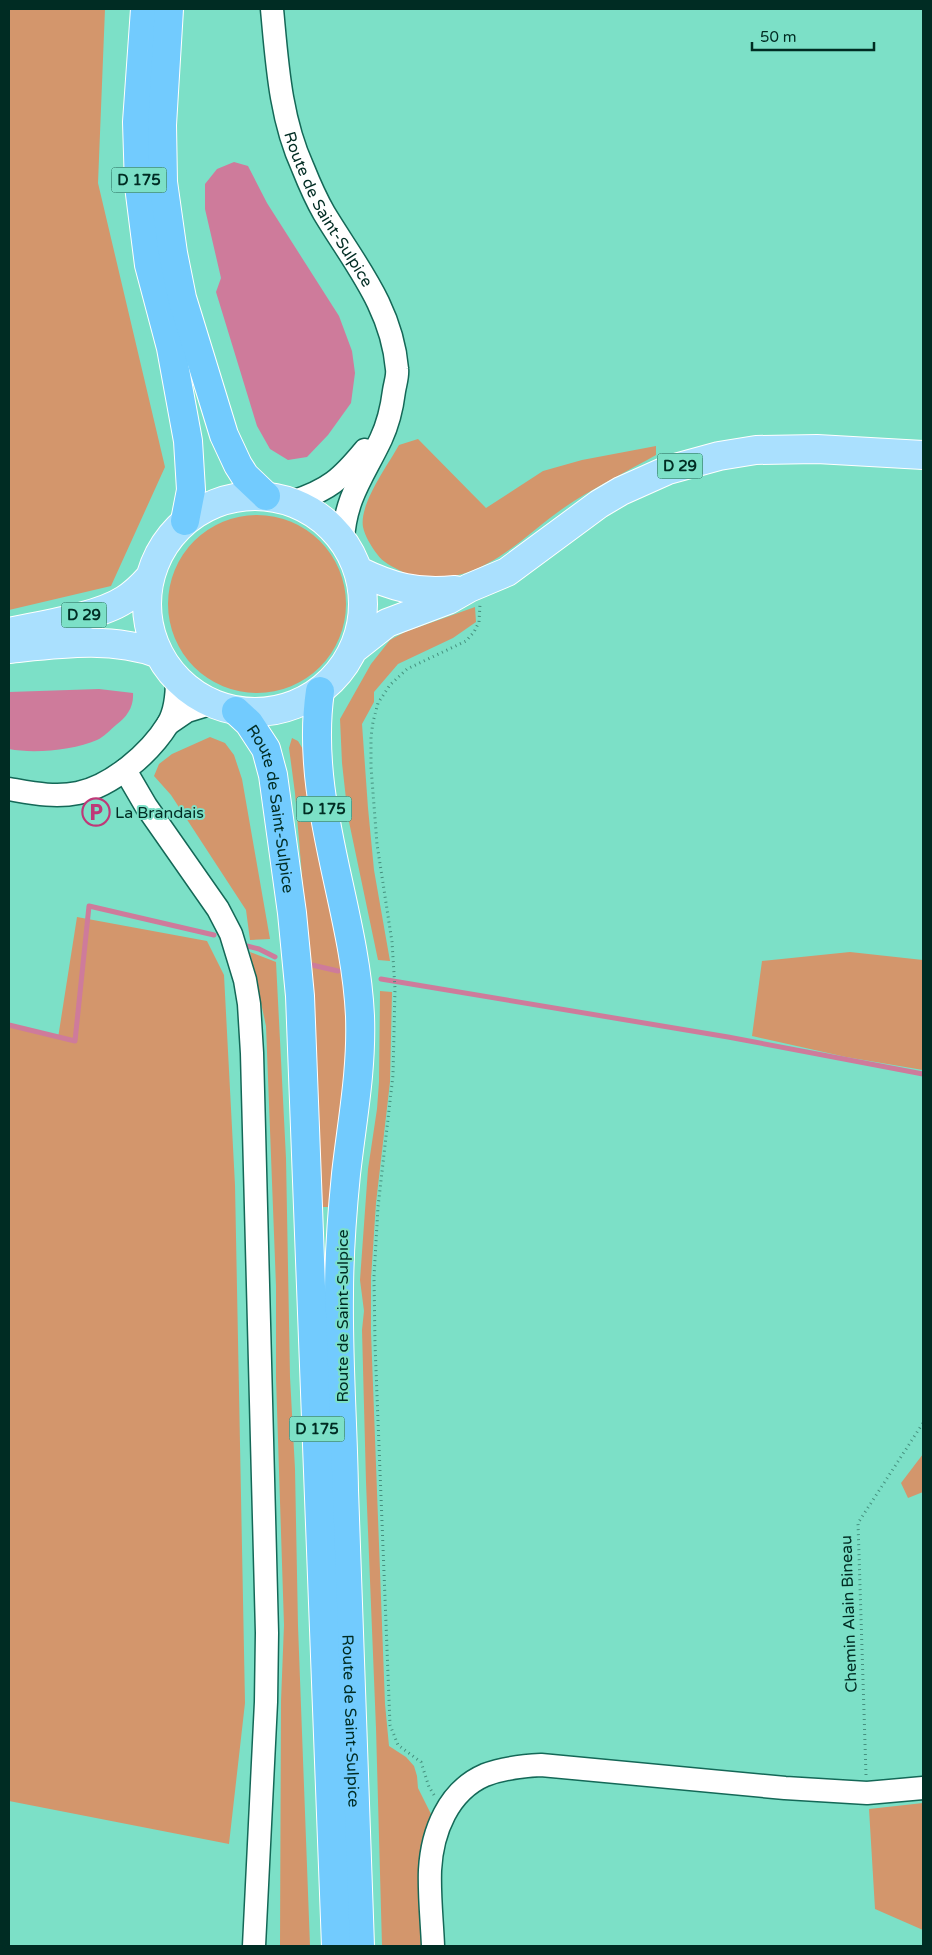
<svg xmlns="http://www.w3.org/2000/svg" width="932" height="1955" viewBox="0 0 932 1955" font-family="'Varela Round',sans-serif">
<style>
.green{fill:#d3966c}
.water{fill:#ce7b9b}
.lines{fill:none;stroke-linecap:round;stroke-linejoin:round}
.stream{stroke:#ce7b9b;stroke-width:5}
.minor-casing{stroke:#146857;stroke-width:25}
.major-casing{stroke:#fff;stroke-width:30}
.highway-casing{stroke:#fff;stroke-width:30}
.path{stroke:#45907e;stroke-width:3;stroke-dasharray:1 4;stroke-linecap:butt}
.minor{stroke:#fff;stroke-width:22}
.major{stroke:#aae0fe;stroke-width:28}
.highway{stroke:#72cbfe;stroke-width:28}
.labels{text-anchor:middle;stroke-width:4;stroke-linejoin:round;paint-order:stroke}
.shield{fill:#7ce0c7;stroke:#256254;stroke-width:1}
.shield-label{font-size:15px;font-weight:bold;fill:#002c23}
.street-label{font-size:16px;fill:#002c23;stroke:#7ce0c7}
.poi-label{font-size:16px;fill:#002c23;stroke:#7ce0c7;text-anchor:start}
</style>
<rect width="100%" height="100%" fill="#7ce0c7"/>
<!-- green -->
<path class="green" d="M 9,9 L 105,9 L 98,183 L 165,467 L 111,586 L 9,610 Z
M 418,439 L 486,508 L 543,471 L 582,460 L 656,446 L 656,455 C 629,470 600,485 574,501 C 528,530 495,575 438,578 C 425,579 412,578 401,571 C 393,567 382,562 377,554 C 371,546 365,536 363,527 C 359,504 388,465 399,445 Z
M168 604a89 89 0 1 1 178 0a89 89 0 1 1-178 0Z
M 475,607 L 476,622 L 453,638 L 398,664 L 374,692 L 374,702 L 362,724 L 368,808 L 374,870 L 390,961 L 378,960 L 348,817 L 342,763 L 340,719 L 371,664 L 390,640 L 405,632 Z
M 210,737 L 225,743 L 234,755 L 242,779 L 270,939 L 250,940 L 246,910 L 171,795 L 154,776 L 159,764 L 172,754 Z
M 292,738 L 298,741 L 304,751 L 340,949 L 345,1006 L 346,1069 L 331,1207 L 320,1207 L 307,935 L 295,793 L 289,748 Z
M 77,917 L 207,941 L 224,975 L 235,1185 L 245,1703 L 229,1844 L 9,1801 L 9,1026 L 58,1038 Z
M 250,952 L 276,962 L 286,1158 L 290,1377 L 295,1469 L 298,1626 L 310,1946 L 280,1946 L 281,1701 L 284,1625 L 276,1378 L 276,1286 L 266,1026 Z
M 850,952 L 923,960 L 923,1070 L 846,1057 L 752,1036 L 762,961 Z
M 380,991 L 392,992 L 390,1082 L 376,1203 L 371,1278 L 371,1332 L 385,1704 L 389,1746 L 406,1757 L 414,1766 L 417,1776 L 418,1788 L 431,1814 L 429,1946 L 382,1946 L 376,1728 L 366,1482 L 362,1330 L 364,1311 L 360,1280 L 368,1169 L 377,1109 L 379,1082 Z
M 923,1454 L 923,1492 L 908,1498 L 901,1483 Z
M 923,1803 L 923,1930 L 875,1909 L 869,1809 Z"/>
<!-- water -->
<path class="water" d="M 234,162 L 248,166 L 267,203 L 339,316 L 352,351 L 355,373 L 351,403 L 328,435 L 307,457 L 288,460 L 270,449 L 257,426 L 216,292 L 221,278 L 205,209 L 205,184 L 217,169 Z
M 99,689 L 133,693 C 134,707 127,717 116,725 C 110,730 104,737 97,740 C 74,750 34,754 9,749 L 9,692 Z"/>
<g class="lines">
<!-- stream -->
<path class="stream" d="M 247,946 L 259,949 L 275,957
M 312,965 L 338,971
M 381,979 L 728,1037 L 923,1074
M 9,1025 L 75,1041 L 89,906 L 214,935"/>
<!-- minor casing -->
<g class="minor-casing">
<g id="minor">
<path id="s1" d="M 272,9 C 277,62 280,118 303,168 C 309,183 316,199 324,213 C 354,263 392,307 397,369 C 398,376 395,384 394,391 C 392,407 388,424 381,439 C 364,475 345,498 343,540"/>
<path d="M 292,502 C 329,490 341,479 365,450"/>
<path d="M 168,724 L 187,711 L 213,703"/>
<path d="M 125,770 L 146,806 L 218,909 L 231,934 L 245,980 L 249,1004 L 252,1053 L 267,1633 L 266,1702 L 254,1946"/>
<path d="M 9,789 C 32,793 55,798 78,793 C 112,786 150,753 168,724 C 176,711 177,693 177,679"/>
<path d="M 433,1946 C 432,1921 429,1895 430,1870 C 432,1832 448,1791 485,1775 C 503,1768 522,1766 541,1765 L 785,1788 L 867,1793 L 923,1788"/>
</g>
</g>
<!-- major casing -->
<g class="major-casing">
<path id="major" d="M147 604a108 108 0 1 1 216 0a108 108 0 1 1-216 0Z
M 359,571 C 392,587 417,594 455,590
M 9,632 C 41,625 98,617 124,600 C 134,594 142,586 150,577
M 9,649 C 58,644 112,636 159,654
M 354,649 L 387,623 L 448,600 L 469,588 L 507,572 L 599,504 L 621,491 L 668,470 L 719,456 L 756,450 L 817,449 L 923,455"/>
</g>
<!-- highway casing -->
<g class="highway-casing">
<g id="highway">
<path d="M 145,9 L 137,122 L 139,186 L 149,265 L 171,348 L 188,441 L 191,490 L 185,521"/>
<path d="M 169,9 L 162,125 L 163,182 L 173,253 L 182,298 L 224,435 L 238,465 L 245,476 L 266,496"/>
<path id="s2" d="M 320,691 C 304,801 355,907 360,1016 C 362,1070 352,1121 346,1174 C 342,1214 339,1254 339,1294 C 338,1359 343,1425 344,1490 C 348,1642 354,1794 360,1946"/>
<path id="s3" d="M 236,711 L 249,723 L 266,749 L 273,775 L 292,913 L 300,996 L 336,1946"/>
</g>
</g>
<!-- path -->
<path class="path" d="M 866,1775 L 858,1523 L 923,1423
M 434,1795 L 429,1787 L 421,1762 L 398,1745 L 390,1725 L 375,1344 L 374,1277 L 378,1207 L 393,1075 L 395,989 L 392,942 L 377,844 L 371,767 L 371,737 L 373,722 L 378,703 L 390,685 L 407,669 L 466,641 L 474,632 L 479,622 L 480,604"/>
<!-- minor -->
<use href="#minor" class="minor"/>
<!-- major -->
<use href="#major" class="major"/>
<!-- highway -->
<use href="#highway" class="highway"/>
</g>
<!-- icons -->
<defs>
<g id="parking-ring" transform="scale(1.4375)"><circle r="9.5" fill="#7ce0c7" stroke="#bf3878" stroke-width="1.5"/><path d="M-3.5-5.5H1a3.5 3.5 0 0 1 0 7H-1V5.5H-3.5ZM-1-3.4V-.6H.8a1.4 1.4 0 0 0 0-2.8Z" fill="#bf3878"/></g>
</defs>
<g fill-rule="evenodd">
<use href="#parking-ring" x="96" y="812"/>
</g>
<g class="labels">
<!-- shield labels -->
<g class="shield">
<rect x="111.5" y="167.5" width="55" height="25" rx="4"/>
<rect x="657.5" y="453.5" width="45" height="25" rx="4"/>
<rect x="61.5" y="602.5" width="45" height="25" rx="4"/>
<rect x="296.5" y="796.5" width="55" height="25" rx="4"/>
<rect x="289.5" y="1416.5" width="55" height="25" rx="4"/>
</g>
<g class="shield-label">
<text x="139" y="185">D 175</text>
<text x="680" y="471">D 29</text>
<text x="84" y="620">D 29</text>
<text x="324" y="814">D 175</text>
<text x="317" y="1434">D 175</text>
</g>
<!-- street labels -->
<g class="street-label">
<text dy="6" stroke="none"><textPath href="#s1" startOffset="211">Route de Saint-Sulpice</textPath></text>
<text dy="6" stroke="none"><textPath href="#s3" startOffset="108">Route de Saint-Sulpice</textPath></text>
<text transform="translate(342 1316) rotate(-90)" y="6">Route de Saint-Sulpice</text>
<text transform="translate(848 1614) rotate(-92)" y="6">Chemin Alain Bineau</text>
<text dy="6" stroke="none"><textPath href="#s2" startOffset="1035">Route de Saint-Sulpice</textPath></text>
</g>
<!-- poi labels -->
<g class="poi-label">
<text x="115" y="818">La Brandais</text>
</g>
</g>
<!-- border -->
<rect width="932" height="1955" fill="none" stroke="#002c23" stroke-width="20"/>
<!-- scale -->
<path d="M752 42v8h122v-8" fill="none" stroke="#002c23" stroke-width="2.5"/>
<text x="760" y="42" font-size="15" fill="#002c23" stroke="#7ce0c7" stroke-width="4" paint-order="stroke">50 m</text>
</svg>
